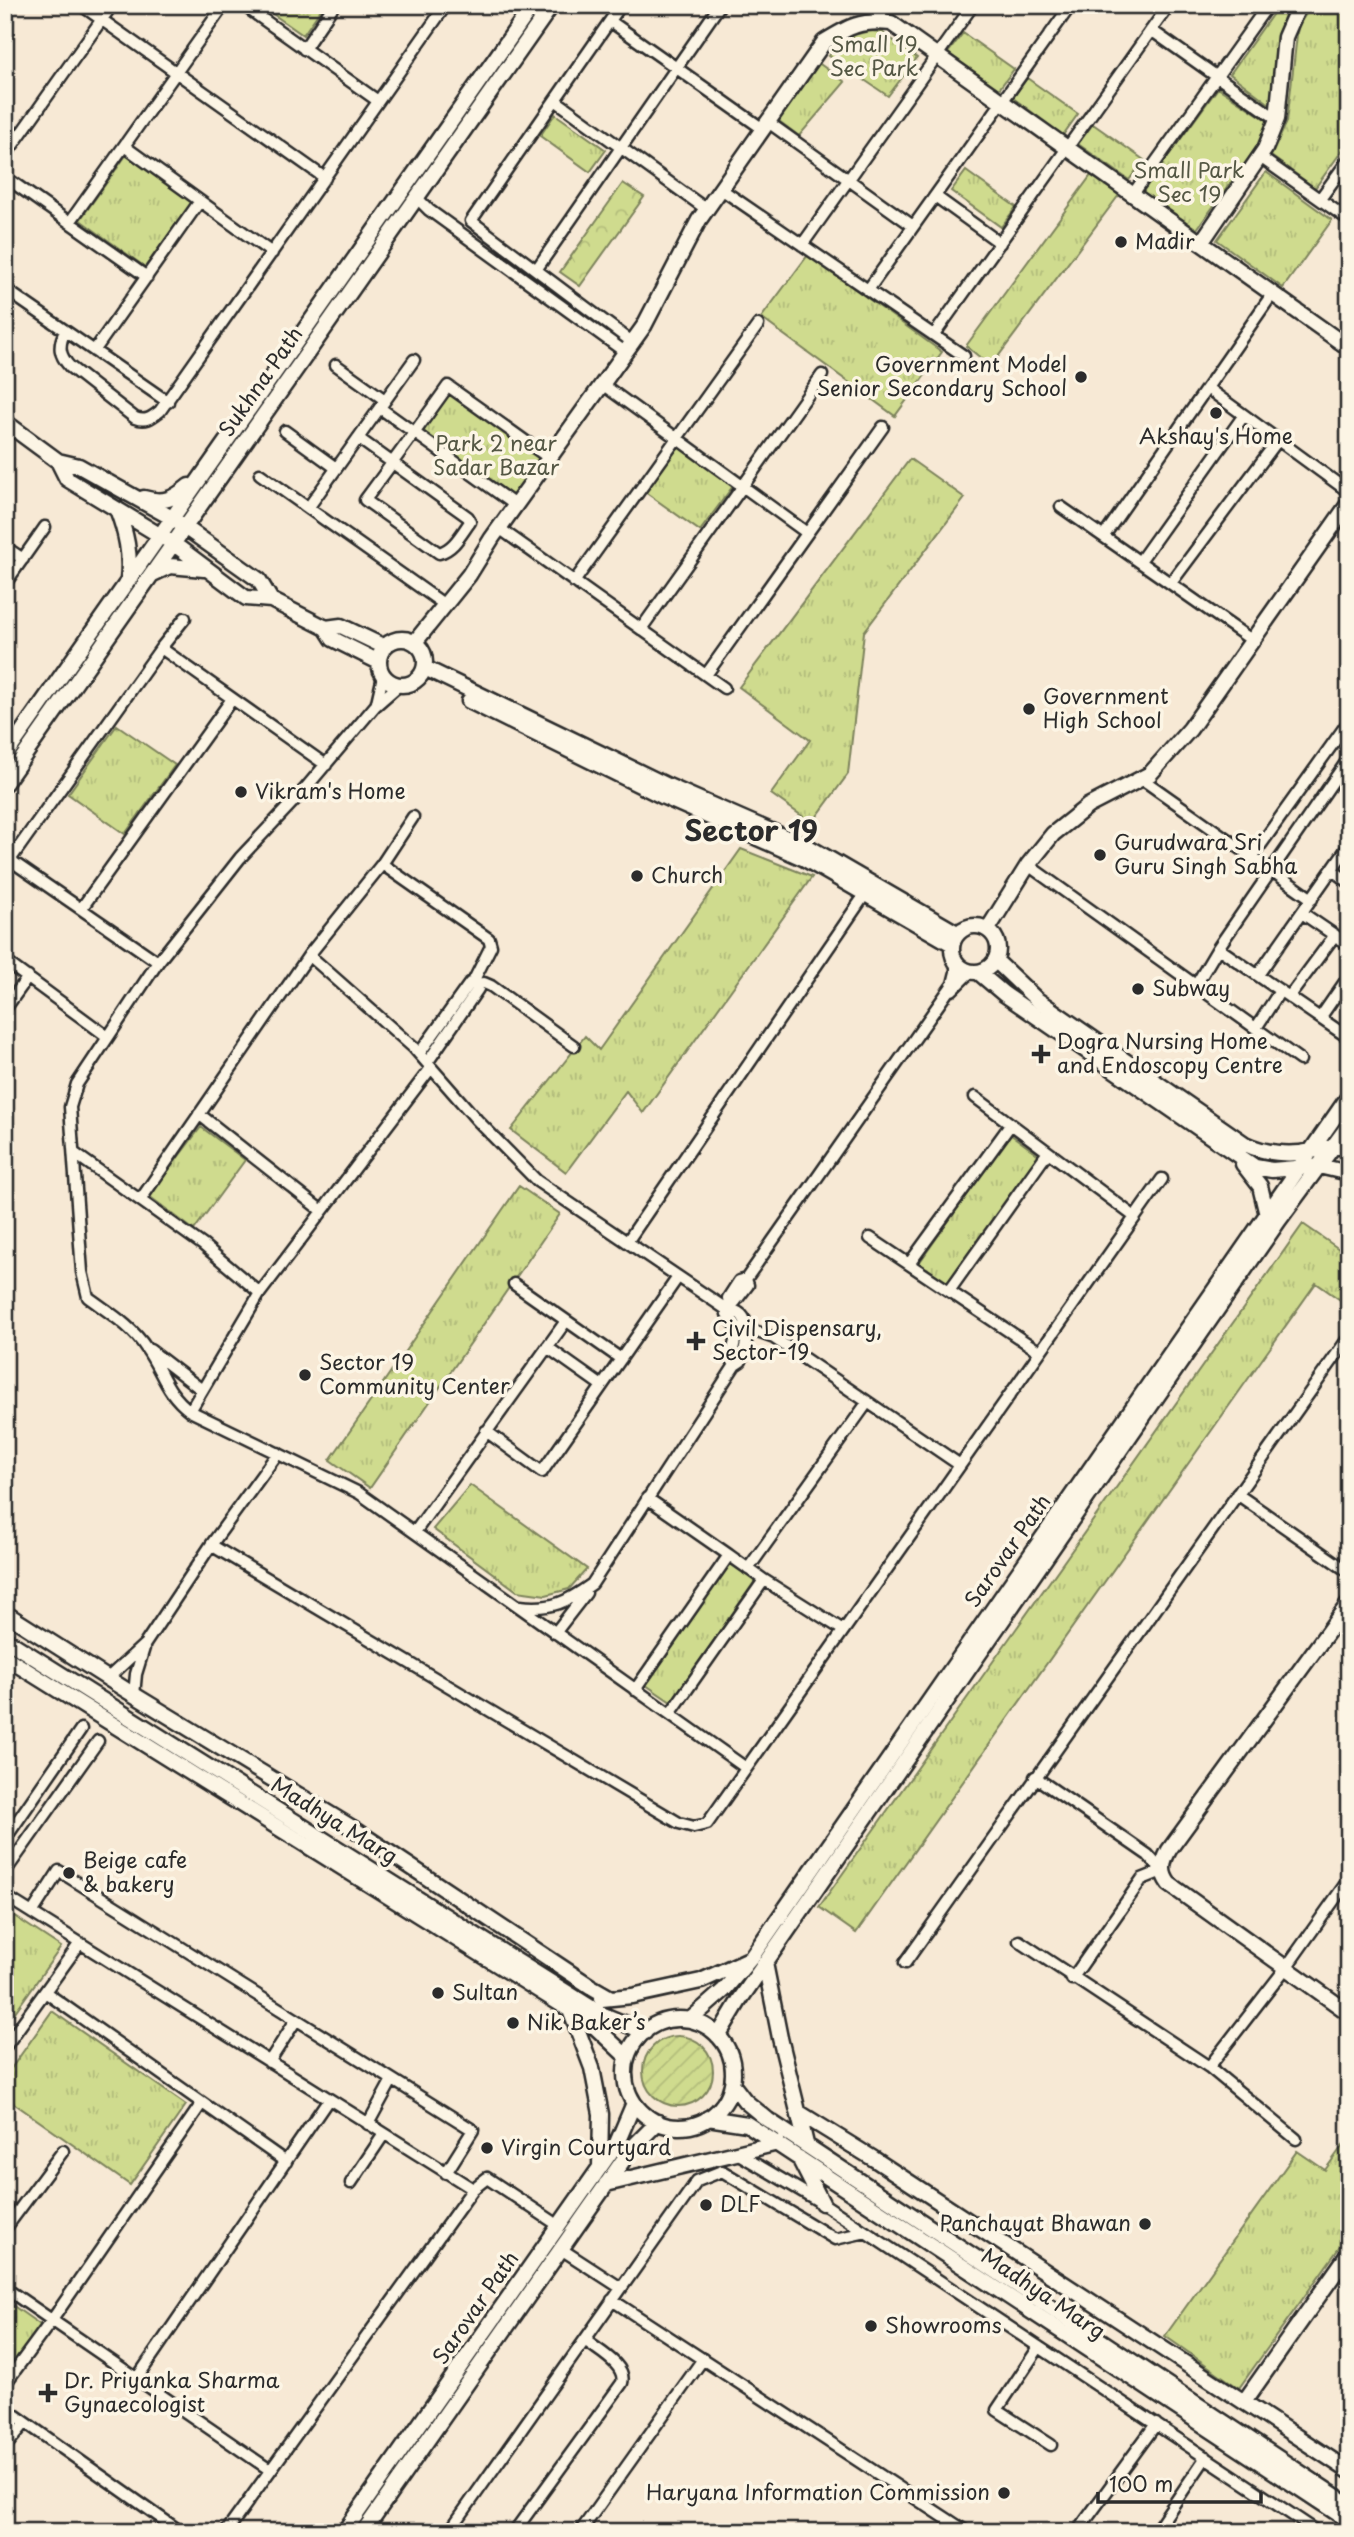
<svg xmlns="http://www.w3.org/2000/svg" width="1354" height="2537" viewBox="0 0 1354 2537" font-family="'Playpen Sans',sans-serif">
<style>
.forest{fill:url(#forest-crowns);stroke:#7d835c;stroke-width:2}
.park{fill:url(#park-tufts);stroke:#7d835c;stroke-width:2}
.garden{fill:url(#garden-furrows);stroke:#7d835c;stroke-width:2}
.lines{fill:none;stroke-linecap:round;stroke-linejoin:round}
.street-casing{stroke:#2b2b2b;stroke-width:15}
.secondary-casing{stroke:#2b2b2b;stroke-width:19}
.street{stroke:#fcf5e5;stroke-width:10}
.secondary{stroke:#fcf5e5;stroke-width:14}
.poi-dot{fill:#2b2b2b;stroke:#fcf5e5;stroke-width:2.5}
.labels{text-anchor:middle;stroke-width:7;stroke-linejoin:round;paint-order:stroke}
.park-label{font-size:21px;fill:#545744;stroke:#fcf5e5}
.poi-label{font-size:21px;fill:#2b2b2b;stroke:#fcf5e5;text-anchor:start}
.street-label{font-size:21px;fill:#2b2b2b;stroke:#fcf5e5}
.district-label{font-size:28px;font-weight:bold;fill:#2b2b2b;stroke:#fcf5e5}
</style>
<defs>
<pattern id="forest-crowns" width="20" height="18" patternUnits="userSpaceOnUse" patternTransform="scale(1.75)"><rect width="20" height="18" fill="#cfdb8e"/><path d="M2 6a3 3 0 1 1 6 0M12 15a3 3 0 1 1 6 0" fill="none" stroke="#b2bc7b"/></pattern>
<pattern id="park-tufts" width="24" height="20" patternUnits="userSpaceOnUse" patternTransform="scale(1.75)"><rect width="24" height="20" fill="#cfdb8e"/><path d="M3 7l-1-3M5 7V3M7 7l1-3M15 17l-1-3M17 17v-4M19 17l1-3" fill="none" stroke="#b2bc7b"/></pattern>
<pattern id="garden-furrows" width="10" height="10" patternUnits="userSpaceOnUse" patternTransform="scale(1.75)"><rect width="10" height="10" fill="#cfdb8e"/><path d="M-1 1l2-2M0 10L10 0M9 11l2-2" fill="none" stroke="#b2bc7b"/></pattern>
</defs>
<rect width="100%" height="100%" fill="#f7e9d5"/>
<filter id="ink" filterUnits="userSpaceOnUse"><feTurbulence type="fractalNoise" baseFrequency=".0143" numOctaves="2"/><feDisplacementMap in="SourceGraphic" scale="14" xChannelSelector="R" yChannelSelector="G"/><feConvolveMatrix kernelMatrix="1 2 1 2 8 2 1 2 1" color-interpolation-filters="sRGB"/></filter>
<g filter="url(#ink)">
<!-- forest -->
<path class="forest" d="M 623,183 L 644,197 L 580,286 L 560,272 Z"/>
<!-- park -->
<path class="park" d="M 260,5 L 324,5 L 303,35 Z
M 1279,5 L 1289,5 L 1277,35 L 1271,105 L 1230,74 Z
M 1312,5 L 1349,5 L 1349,141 L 1315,188 L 1271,156 L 1287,122 L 1298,26 Z
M 870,31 L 882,32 L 917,58 L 888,96 L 829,56 C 839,39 851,35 870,31 Z
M 963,33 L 1014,69 L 999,89 L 948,53 Z
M 817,62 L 845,82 L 799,136 L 775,118 Z
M 1027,78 L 1078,114 L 1063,135 L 1013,98 Z
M 1218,88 L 1268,121 L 1258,145 L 1197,229 L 1142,192 Z
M 555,114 L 606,150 L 590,172 L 540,136 Z
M 1093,124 L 1144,160 L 1129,180 L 1078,144 Z
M 127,154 L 193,201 L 145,267 L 80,220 Z
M 966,171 L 1016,207 L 1001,227 L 951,191 Z
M 1266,172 L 1332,220 L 1283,288 L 1217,240 Z
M 1092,174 L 1119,195 L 991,366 L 966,346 Z
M 808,255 L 942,352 L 895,416 L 761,318 Z
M 449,394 L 542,460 L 514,497 L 423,431 Z
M 679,446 L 733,486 L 700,531 L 645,492 Z
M 910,459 L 965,498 L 864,632 L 848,774 L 812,823 L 771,794 L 810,740 L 739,687 Z
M 117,725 L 175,765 L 125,834 L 68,794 Z
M 741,849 L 812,877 L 643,1113 L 626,1091 L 566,1172 L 511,1130 L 585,1036 L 599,1050 Z
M 201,1127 L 245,1160 L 194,1230 L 149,1196 Z
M 1010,1134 L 1040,1156 L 949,1284 L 919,1263 Z
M 519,1186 L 560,1214 L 370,1488 L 330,1460 Z
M 1303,1224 L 1349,1256 L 1349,1306 L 1316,1283 L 856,1933 L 819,1907 Z
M 470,1485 L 587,1569 L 569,1589 L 546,1595 L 517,1591 L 433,1529 Z
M 730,1564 L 755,1581 L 671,1702 L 646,1685 Z
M 5,1910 L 61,1947 L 5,2026 Z
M 52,2011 L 186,2105 L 130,2185 L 5,2097 L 5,2077 Z
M 1349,2137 L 1349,2234 L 1239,2388 L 1165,2336 L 1297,2151 L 1325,2170 Z
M 5,2300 L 46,2329 L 5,2385 Z"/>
<!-- garden -->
<path class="garden" d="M643 2071a35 35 0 1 1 70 0a35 35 0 1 1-70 0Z"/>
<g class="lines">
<!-- street casing -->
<g class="street-casing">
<path id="street" d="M 81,5 L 325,178
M 243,5 L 378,101
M 621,5 L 471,221 L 632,342
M 866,5 L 891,23
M 610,21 L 763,129
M 1151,30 L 1277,119
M 304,49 L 334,5
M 555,100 L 706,209
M 768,122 L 913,226
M 124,146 L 272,253
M 5,156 L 112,5
M 1260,157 L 1349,220
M 5,177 L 147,277
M 721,189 L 964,356
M 1133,194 L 1268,5
M 935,196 L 1000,243
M 417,198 L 429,210 L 625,352
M 1320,199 L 1349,159
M 70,222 L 224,5
M 802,245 L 973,5
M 536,270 L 720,5
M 5,289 L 168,402
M 868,290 L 1071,5
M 65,331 C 58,346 59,355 70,367 L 135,418 C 146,422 151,418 160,411 L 446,5
M 934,335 L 1169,5
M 94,351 L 200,201
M 336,365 L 385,400
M 602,384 L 807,533
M 1207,388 L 1349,492
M 380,408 L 515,505
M 285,431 L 336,468
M 358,438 L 468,517 L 470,522 C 461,534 454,549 439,553 L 365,500 C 393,462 421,424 448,386 L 549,458
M 260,474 L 445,605
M 1061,507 L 1253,641
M 308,508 L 414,360
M 499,528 L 724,688
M 1104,536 L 1273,293
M 5,547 L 23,559
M 1140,561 L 1244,415
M 574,582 L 758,325
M 1171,583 L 1278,440
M 5,584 L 45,527
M 641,629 L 822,375
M 161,648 L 326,765
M 706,675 L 883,427
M 399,685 L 375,706 L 304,790 L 240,858 L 158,962 L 77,1084 L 70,1107 L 82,1272 L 88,1297 C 108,1312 132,1326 146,1348 C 163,1372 165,1392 190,1411 L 359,1493 L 746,1768
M 377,702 L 383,676
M 1142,779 L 1312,899
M 1252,857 L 1349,721
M 10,860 L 158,962
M 382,864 L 489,939 L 491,946 L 473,982
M 1028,865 L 1300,1060
M 5,867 L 161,648 L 185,618
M 1332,870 L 1349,882
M 81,909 L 232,699
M 1302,913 L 1349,945
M 1218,948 L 1349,1038
M 309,955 L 414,1048 L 477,1120 L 537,1181 L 726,1309 C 756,1311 747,1343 741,1361 L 735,1365 L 592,1584 C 567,1602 552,1610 520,1606
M 5,961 L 108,1037
M 1258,975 L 1349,845
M 477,984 L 484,983 L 491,986 L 574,1046
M 1196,985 L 1218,948 L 1349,758
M 952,990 L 970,972
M 1289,997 L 1335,935
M 5,1009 L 28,977
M 1320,1018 L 1349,976
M 1256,1028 L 1280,991
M 419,1054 L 470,983 L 477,984 L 478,989 L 427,1063
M 975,1097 L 1135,1217
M 199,1114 L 322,1211
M 74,1153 L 203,1245 L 260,1293
M 141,1199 L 309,955 L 382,864 L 413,817
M 870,1238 L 1040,1352
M 627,1242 L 868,890
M 909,1264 L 1011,1124
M 514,1284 L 621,1359
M 949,1291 L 1048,1152
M 729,1303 L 728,1298 L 739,1281 L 746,1279 L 953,984 L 956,972 L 956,963
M 726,1306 L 729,1303 L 735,1302 L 748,1285 L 746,1279
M 726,1309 L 727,1314 L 738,1328 L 731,1358 L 735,1365
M 738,1328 L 749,1329 L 774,1338 L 960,1465
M 547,1347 L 602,1386
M 150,1350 L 202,1390
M 190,1411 L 260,1293 L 431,1068
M 486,1431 L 542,1472 L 678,1277
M 1237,1494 L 1349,1572
M 647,1498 L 729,1555
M 415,1532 L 566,1321
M 211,1545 L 679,1823 L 694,1827 L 707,1824 L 1162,1179
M 748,1569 L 867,1403
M 764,1580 L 843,1630
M 555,1633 L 586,1593
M 107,1679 L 145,1644 L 211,1545 L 278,1453
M 635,1690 L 729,1555 L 764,1580 L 670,1714
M 134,1695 L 136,1674 L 144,1648
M 1035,1777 L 1148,1855 L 1162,1871 L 1142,1879 L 1072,1979
M 5,1839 L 81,1729
M 5,1872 L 98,1741
M 5,1896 L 473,2189
M 32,1913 L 59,1871 L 473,2130 L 446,2173
M 1019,1941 L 1209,2067 L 1296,2139
M 905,1963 L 1349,1337
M 45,1992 L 286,2162
M 5,2047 L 80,1943
M 269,2062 L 296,2020
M 1209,2067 L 1285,1969 L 1349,1879
M 368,2124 L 392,2080
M 737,2153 L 822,2203 L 1318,2532
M 351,2183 L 384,2134
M 5,2229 L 63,2151
M 561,2249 L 621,2288
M 5,2288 L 270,2470
M 612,2300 L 967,2532
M 1039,2347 L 997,2410 L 1051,2445
M 137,2378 L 328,2100
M 5,2384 L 52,2320 L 202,2103
M 5,2408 L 181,2532
M 5,2447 L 25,2423
M 226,2532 L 473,2189 L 487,2178 L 552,2221
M 449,2532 L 697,2181 L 722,2171 L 835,2239 L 866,2232
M 514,2532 L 622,2383 C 627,2365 598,2351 585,2340
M 580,2532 L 703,2359
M 1077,2532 L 1156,2424
M 1155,2532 L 1206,2457"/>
</g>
<!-- secondary casing -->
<g class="secondary-casing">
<path id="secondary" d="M 5,7 L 6,5
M 1201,243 L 1265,149 L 1277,119 L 1285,37 L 1299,5
M 5,422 L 58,461 L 79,466 L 172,518 L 259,580 L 271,600
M 58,461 L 67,479 L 174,544 L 246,598 L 271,600 L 326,628 L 333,639 L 379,662
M 144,498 C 164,504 173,499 189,486
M 117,509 C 126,533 131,554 128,580
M 153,574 L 170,566 L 204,569
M 326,628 L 341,626 L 385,647
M379 662a23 23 0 1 1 46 0a23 23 0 1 1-46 0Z
M 415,642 L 469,575 L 492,538 L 644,326 L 699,220 L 824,42 C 850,26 860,20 891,23 L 1349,348
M 425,668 L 668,786 L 812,849 L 957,933
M 469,701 L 662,796 L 803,858 L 952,944
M 5,756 L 533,5
M 5,783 L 552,5
M952 949a23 23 0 1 1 46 0a23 23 0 1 1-46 0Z
M 988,929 L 1028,865 L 1053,834 L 1088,806 L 1150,774 L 1190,729 L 1349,503
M 995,960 L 1036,999 L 1245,1144 C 1264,1153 1289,1156 1311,1151 C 1326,1149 1334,1144 1349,1149
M 978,972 L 1004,994 L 1255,1167 L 1272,1170 L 1319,1166 L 1349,1173
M 1243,1164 L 1260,1186 L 1267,1215
M 1349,1603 L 1169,1850 C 1162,1863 1160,1872 1169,1884 L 1349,2013
M 5,1613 L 126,1690 L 351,1827 L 590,1986 L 611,1998
M 5,1639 L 601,2014 L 645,2032
M 5,1657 L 591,2023 L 627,2057
M 765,1963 L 780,2038 L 806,2144
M 602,1999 L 632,1996 L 701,1981 L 747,1960
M 570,2010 L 592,2068 L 601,2114 L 600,2167
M625 2073a54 54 0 1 1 108 0a54 54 0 1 1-108 0Z
M 690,2020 L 724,1990 L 751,1958 L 1349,1096
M 718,2036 L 739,2001 L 1279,1220 L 1349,1125
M 732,2084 L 745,2101 L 768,2120 L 1349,2505
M 798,2112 L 874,2159 L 1349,2471
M 708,2118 L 747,2124 L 1349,2521
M 799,2158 L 822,2203
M 606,2184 L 778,2143
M 1244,2402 L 1349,2253
M 344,2532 L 617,2143 L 634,2103
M 363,2532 L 631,2149 L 658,2122"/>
</g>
<!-- street -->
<use href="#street" class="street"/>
<!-- secondary -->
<use href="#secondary" class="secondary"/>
</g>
</g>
<!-- markers -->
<g class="poi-dot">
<circle cx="1121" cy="242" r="7"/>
<circle cx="1081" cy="377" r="7"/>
<circle cx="1216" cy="413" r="7"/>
<circle cx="1029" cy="709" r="7"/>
<circle cx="241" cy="792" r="7"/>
<circle cx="1100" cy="855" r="7"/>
<circle cx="637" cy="876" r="7"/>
<circle cx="1138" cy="989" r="7"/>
<path d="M1037.5 1043.5h7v7h7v7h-7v7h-7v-7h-7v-7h7z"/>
<path d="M692.5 1330.5h7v7h7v7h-7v7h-7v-7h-7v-7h7z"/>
<circle cx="305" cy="1375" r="7"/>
<circle cx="69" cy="1873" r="7"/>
<circle cx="438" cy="1993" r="7"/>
<circle cx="513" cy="2023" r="7"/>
<circle cx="487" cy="2148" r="7"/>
<circle cx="706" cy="2205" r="7"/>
<circle cx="1145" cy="2224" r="7"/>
<circle cx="871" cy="2326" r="7"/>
<path d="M44.5 2382.5h7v7h7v7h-7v7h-7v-7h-7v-7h7z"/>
<circle cx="1004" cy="2493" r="7"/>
</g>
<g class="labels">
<!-- park labels -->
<g class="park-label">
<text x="874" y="52">Small 19<tspan x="874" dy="24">Sec Park</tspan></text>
<text x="1189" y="178">Small Park<tspan x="1189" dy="24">Sec 19</tspan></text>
<text x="496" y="451">Park 2 near<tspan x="496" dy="24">Sadar Bazar</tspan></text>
</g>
<!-- poi labels -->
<g class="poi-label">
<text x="1135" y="249">Madir</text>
<text x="1067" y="372" text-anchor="end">Government Model<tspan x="1067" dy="24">Senior Secondary School</tspan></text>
<text x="1216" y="444" text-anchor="middle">Akshay's Home</text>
<text x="1043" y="704">Government<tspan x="1043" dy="24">High School</tspan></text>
<text x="255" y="799">Vikram's Home</text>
<text x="1114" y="850">Gurudwara Sri<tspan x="1114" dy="24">Guru Singh Sabha</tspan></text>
<text x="651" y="883">Church</text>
<text x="1152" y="996">Subway</text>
<text x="1057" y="1049">Dogra Nursing Home<tspan x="1057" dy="24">and Endoscopy Centre</tspan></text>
<text x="712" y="1336">Civil Dispensary,<tspan x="712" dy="24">Sector-19</tspan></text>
<text x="319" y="1370">Sector 19<tspan x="319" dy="24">Community Center</tspan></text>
<text x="83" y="1868">Beige cafe<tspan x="83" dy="24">&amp; bakery</tspan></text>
<text x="452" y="2000">Sultan</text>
<text x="527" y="2030">Nik Baker’s</text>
<text x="501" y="2155">Virgin Courtyard</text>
<text x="720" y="2212">DLF</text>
<text x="1131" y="2231" text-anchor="end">Panchayat Bhawan</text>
<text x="885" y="2333">Showrooms</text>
<text x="64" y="2388">Dr. Priyanka Sharma<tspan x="64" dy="24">Gynaecologist</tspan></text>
<text x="990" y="2500" text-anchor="end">Haryana Information Commission</text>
</g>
<!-- street labels -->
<g class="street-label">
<text transform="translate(261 382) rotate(-55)" y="7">Sukhna Path</text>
<text transform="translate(1008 1551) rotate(-55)" y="7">Sarovar Path</text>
<text transform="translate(334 1821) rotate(32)" y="7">Madhya Marg</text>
<text transform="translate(1043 2294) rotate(34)" y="7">Madhya Marg</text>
<text transform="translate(476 2308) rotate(-55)" y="7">Sarovar Path</text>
</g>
<!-- district labels -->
<g class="district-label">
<text x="751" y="841">Sector 19</text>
</g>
</g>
<!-- margin -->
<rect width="1354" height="2537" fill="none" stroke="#fcf5e5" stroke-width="28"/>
<rect x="14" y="14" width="1326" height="2509" fill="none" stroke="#2b2b2b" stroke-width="2.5" filter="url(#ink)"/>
<!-- scale -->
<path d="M1098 2492v10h163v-10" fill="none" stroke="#2b2b2b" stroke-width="3.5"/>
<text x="1109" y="2492" font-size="21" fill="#2b2b2b" stroke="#fcf5e5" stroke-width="5" paint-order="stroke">100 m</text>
</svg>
